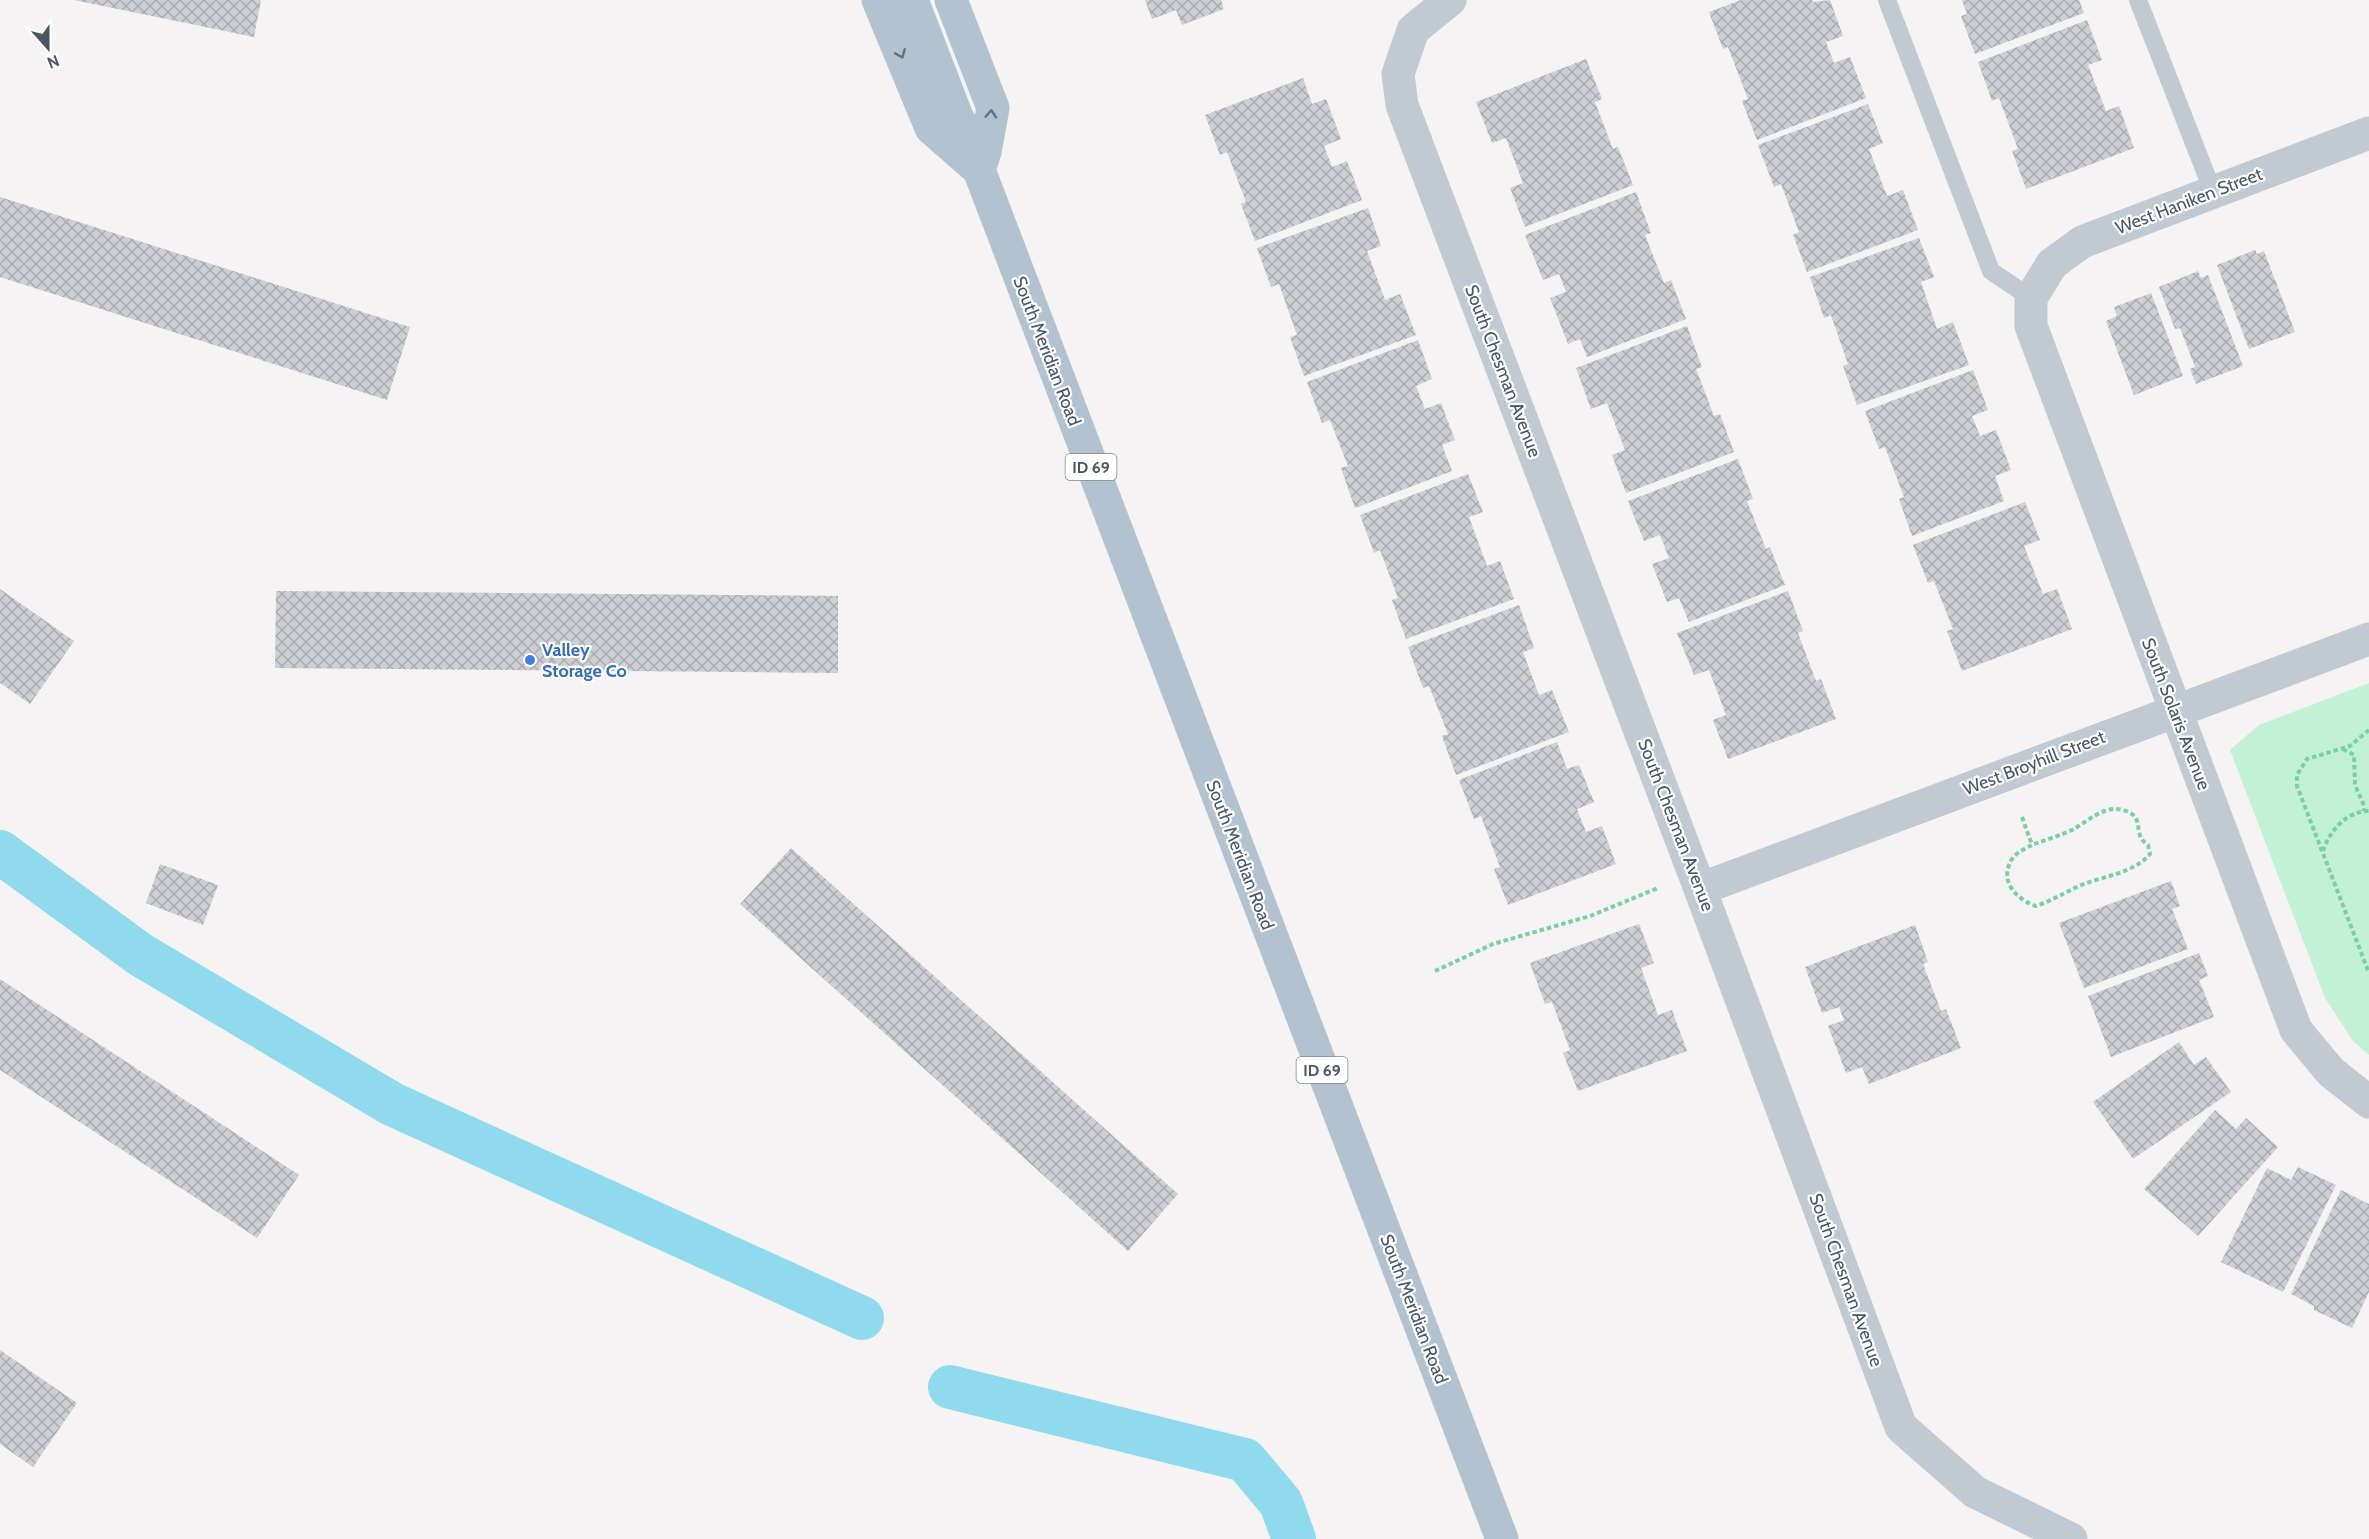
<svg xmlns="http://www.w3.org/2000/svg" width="2369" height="1539" viewBox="0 0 2369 1539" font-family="Cabin,sans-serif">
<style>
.green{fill:#c3f1d5}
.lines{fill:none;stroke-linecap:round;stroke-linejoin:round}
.canal{stroke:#90daee;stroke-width:44}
.building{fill:url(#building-cross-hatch)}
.path{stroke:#7ad0a6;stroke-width:4;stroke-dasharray:4.5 3;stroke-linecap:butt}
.service{stroke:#c1cad2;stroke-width:18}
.minor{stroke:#c1cad2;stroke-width:33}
.primary{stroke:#b3c2d1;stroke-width:33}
.oneway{stroke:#64717d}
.shop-dot{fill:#3f7fe0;stroke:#fff;stroke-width:2}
.labels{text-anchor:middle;stroke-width:4.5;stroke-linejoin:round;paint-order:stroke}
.shield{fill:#fff;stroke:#808990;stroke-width:1.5}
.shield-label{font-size:16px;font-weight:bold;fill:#4a5661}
.street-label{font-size:18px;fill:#4a5661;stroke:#fff}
.shop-label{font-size:18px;font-weight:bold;fill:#366cbe;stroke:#fff;text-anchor:start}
</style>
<defs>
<pattern id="building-cross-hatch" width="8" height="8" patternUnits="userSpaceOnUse" patternTransform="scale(1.5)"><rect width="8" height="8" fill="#cdcfd5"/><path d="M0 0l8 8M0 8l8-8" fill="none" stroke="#a8abb0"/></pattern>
</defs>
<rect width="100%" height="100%" fill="#f5f3f3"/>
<!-- green -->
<path class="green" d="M 2369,683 L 2369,1055 L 2353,1041 L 2325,998 L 2230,750 L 2259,725 Z"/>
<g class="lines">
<!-- canal -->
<path class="canal" d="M 0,852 L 141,955 L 392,1104 L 862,1318
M 950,1387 L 1245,1460 L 1281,1503 L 1294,1539"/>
</g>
<!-- building -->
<path class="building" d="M 74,0 L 261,0 L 254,37 Z
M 1145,0 L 1221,0 L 1224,9 L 1182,25 L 1176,10 L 1152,19 Z
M 1741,0 L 1812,0 L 1813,2 L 1830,0 L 1843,36 L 1826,42 L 1834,63 L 1850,57 L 1866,98 L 1757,140 L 1742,101 L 1748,99 L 1728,47 L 1723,49 L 1709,12 Z
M 1962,0 L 2079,0 L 2084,13 L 1975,54 L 1961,16 L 1967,14 Z
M 2087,20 L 2102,60 L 2088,65 L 2106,111 L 2119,106 L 2134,148 L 2026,189 L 2012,151 L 2018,149 L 1999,98 L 1992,101 L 1978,62 Z
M 1586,59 L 1602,99 L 1595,102 L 1613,149 L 1618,147 L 1633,185 L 1525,227 L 1510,188 L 1523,183 L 1506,138 L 1492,143 L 1476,102 Z
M 1303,78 L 1312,104 L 1326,99 L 1341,139 L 1324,146 L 1332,167 L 1347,161 L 1362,200 L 1255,241 L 1241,204 L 1246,202 L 1227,152 L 1220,155 L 1205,115 Z
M 1868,104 L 1883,143 L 1869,149 L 1887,196 L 1903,190 L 1918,230 L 1807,272 L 1793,235 L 1799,232 L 1781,184 L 1774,187 L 1758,145 Z
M 1636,192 L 1651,233 L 1645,235 L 1664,283 L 1671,280 L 1686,319 L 1587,357 L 1580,339 L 1568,344 L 1550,298 L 1566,292 L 1559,274 L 1543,280 L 1525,235 Z
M 0,197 L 410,327 L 387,400 L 0,277 Z
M 1368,208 L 1381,246 L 1367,251 L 1385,300 L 1400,294 L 1416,335 L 1304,376 L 1290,337 L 1297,335 L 1279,284 L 1271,287 L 1257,248 Z
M 1919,238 L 1934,277 L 1921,282 L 1937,329 L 1953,322 L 1969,365 L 1857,405 L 1843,366 L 1848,364 L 1831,315 L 1824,318 L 1810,277 Z
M 2255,250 L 2257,254 L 2264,251 L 2295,332 L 2249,349 L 2217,265 Z
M 2198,271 L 2201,278 L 2208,275 L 2243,366 L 2196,384 L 2190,369 L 2195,367 L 2180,328 L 2175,329 L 2159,287 Z
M 2151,293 L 2183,376 L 2134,395 L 2106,321 L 2117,316 L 2114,307 Z
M 1687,326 L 1702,367 L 1696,369 L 1714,416 L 1720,414 L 1734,452 L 1626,493 L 1612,455 L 1625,450 L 1607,403 L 1591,409 L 1576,368 Z
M 1418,340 L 1432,379 L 1416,386 L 1425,409 L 1441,403 L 1455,440 L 1442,445 L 1452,471 L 1355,508 L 1341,468 L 1348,466 L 1330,420 L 1322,423 L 1307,382 Z
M 1973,370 L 1988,410 L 1972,416 L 1980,436 L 1996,430 L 2011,470 L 1995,476 L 2004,501 L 1912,536 L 1899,499 L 1904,497 L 1885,447 L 1879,449 L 1865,411 Z
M 1738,459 L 1753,499 L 1747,501 L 1766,549 L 1770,547 L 1785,585 L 1689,622 L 1679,598 L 1667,602 L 1652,564 L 1669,558 L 1660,535 L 1644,541 L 1628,501 Z
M 1468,474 L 1483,512 L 1469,517 L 1487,566 L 1500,561 L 1514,599 L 1406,639 L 1392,600 L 1398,598 L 1380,550 L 1374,553 L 1360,515 Z
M 2025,502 L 2040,540 L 2024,546 L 2043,594 L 2057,589 L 2072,629 L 1962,671 L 1947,631 L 1953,629 L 1934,581 L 1928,583 L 1913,545 Z
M 0,589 L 74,641 L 30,704 L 0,683 Z
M 276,591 L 838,596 L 838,673 L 275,668 Z
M 1788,591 L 1803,631 L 1798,633 L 1816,681 L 1821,679 L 1836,719 L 1728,759 L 1713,720 L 1726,715 L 1709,670 L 1694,675 L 1677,633 Z
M 1519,605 L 1534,648 L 1523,652 L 1539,695 L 1552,690 L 1569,732 L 1456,775 L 1442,736 L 1448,734 L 1429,686 L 1423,688 L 1408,647 Z
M 1557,742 L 1567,769 L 1579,765 L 1594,802 L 1577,809 L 1586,832 L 1602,826 L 1616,864 L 1508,905 L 1494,869 L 1500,867 L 1481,816 L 1474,819 L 1459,780 Z
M 791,848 L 1178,1194 L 1128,1251 L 740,904 Z
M 160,864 L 218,885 L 203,925 L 146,903 Z
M 2171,881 L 2180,906 L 2172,909 L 2188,949 L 2084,988 L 2059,923 Z
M 1639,924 L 1654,963 L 1641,968 L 1658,1015 L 1672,1010 L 1687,1051 L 1578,1091 L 1563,1053 L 1570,1050 L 1552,1002 L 1545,1004 L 1530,963 Z
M 1915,925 L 1928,962 L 1923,964 L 1941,1011 L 1946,1009 L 1961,1048 L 1869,1084 L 1862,1067 L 1846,1073 L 1828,1026 L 1844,1020 L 1839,1007 L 1822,1013 L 1805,967 Z
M 2199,953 L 2208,976 L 2199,980 L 2214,1017 L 2111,1057 L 2088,996 Z
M 0,979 L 299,1175 L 257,1238 L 0,1070 Z
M 2179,1042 L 2194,1065 L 2206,1057 L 2231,1092 L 2133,1159 L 2093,1102 Z
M 2215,1110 L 2236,1129 L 2246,1118 L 2278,1147 L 2198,1236 L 2144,1189 Z
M 2298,1167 L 2336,1185 L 2283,1292 L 2221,1262 L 2267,1168 L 2291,1180 Z
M 2341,1190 L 2369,1204 L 2369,1292 L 2352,1328 L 2314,1310 L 2314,1306 L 2291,1294 Z
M 0,1350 L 77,1403 L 33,1467 L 0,1444 Z"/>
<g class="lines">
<!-- path -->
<path class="path" d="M 2369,730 L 2350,746 L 2307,759 L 2297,775 L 2297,786 L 2369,973
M 2343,749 L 2354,755 L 2355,785 L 2363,803 L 2364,811
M 2022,817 L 2032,845 C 2024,849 2013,854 2010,863 C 2000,883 2018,900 2036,906 C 2051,901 2064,893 2079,886 C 2102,876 2133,874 2150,854 L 2148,845 C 2133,835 2143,822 2132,814 C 2124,809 2114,807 2105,811 C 2093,815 2083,824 2072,830 C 2059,836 2045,840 2032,845
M 2323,851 C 2329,832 2346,811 2369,811
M 1435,971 L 1493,944 L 1590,916 L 1658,888"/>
<!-- service -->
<path class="service" d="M 1887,0 L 1991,271 L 2031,298
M 2138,0 L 2213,192"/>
<!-- minor -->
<path class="minor" d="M 1450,0 L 1413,30 L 1398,74 L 1402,105 L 1700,889 L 1901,1427 L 1975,1492 L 2071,1539
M 2369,133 L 2082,242 L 2052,264 L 2031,298 L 2031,326 L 2296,1030 L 2331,1072 L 2369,1102
M 1700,889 L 2369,639"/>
<!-- primary -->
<path class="primary" d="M 878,0 L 931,128 L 979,170 L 1502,1539
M 912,0 L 957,117 L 968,135 L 985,152
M 951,0 L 993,108 L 985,152 L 979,170"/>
</g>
<!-- one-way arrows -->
<defs><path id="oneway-chevron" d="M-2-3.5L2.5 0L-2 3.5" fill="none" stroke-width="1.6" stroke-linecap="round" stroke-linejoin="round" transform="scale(1.5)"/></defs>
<g class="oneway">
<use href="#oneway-chevron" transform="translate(901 54) rotate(68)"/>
<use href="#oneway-chevron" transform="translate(991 114) rotate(-87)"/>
</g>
<!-- markers -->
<circle class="shop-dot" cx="530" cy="660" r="6"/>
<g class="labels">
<!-- shield labels -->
<g class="shield">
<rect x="1065.5" y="454" width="51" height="26" rx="4.5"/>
<rect x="1296.5" y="1057" width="51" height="26" rx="4.5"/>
</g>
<g class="shield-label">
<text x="1091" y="473">ID 69</text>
<text x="1322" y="1076">ID 69</text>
</g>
<!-- street labels -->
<g class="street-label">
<text transform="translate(2189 201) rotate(-21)" y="6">West Haniken Street</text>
<text transform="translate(1047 351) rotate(69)" y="6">South Meridian Road</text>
<text transform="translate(1503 371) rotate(69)" y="6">South Chesman Avenue</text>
<text transform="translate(2176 714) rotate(69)" y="6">South Solaris Avenue</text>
<text transform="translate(2034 763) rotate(-21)" y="6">West Broyhill Street</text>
<text transform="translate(1676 825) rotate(69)" y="6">South Chesman Avenue</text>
<text transform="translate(1240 855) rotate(69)" y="6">South Meridian Road</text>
<text transform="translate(1846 1280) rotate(70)" y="6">South Chesman Avenue</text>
<text transform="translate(1414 1309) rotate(69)" y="6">South Meridian Road</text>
</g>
<!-- shop labels -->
<g class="shop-label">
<text x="542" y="656">Valley<tspan x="542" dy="21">Storage Co</tspan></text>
</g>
</g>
<!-- north arrow -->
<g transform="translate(48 48) rotate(159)" stroke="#ffffff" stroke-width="4.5" paint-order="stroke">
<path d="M0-4.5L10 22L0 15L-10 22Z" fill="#4a5661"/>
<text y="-9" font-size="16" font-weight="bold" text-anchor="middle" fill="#4a5661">N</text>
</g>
</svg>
